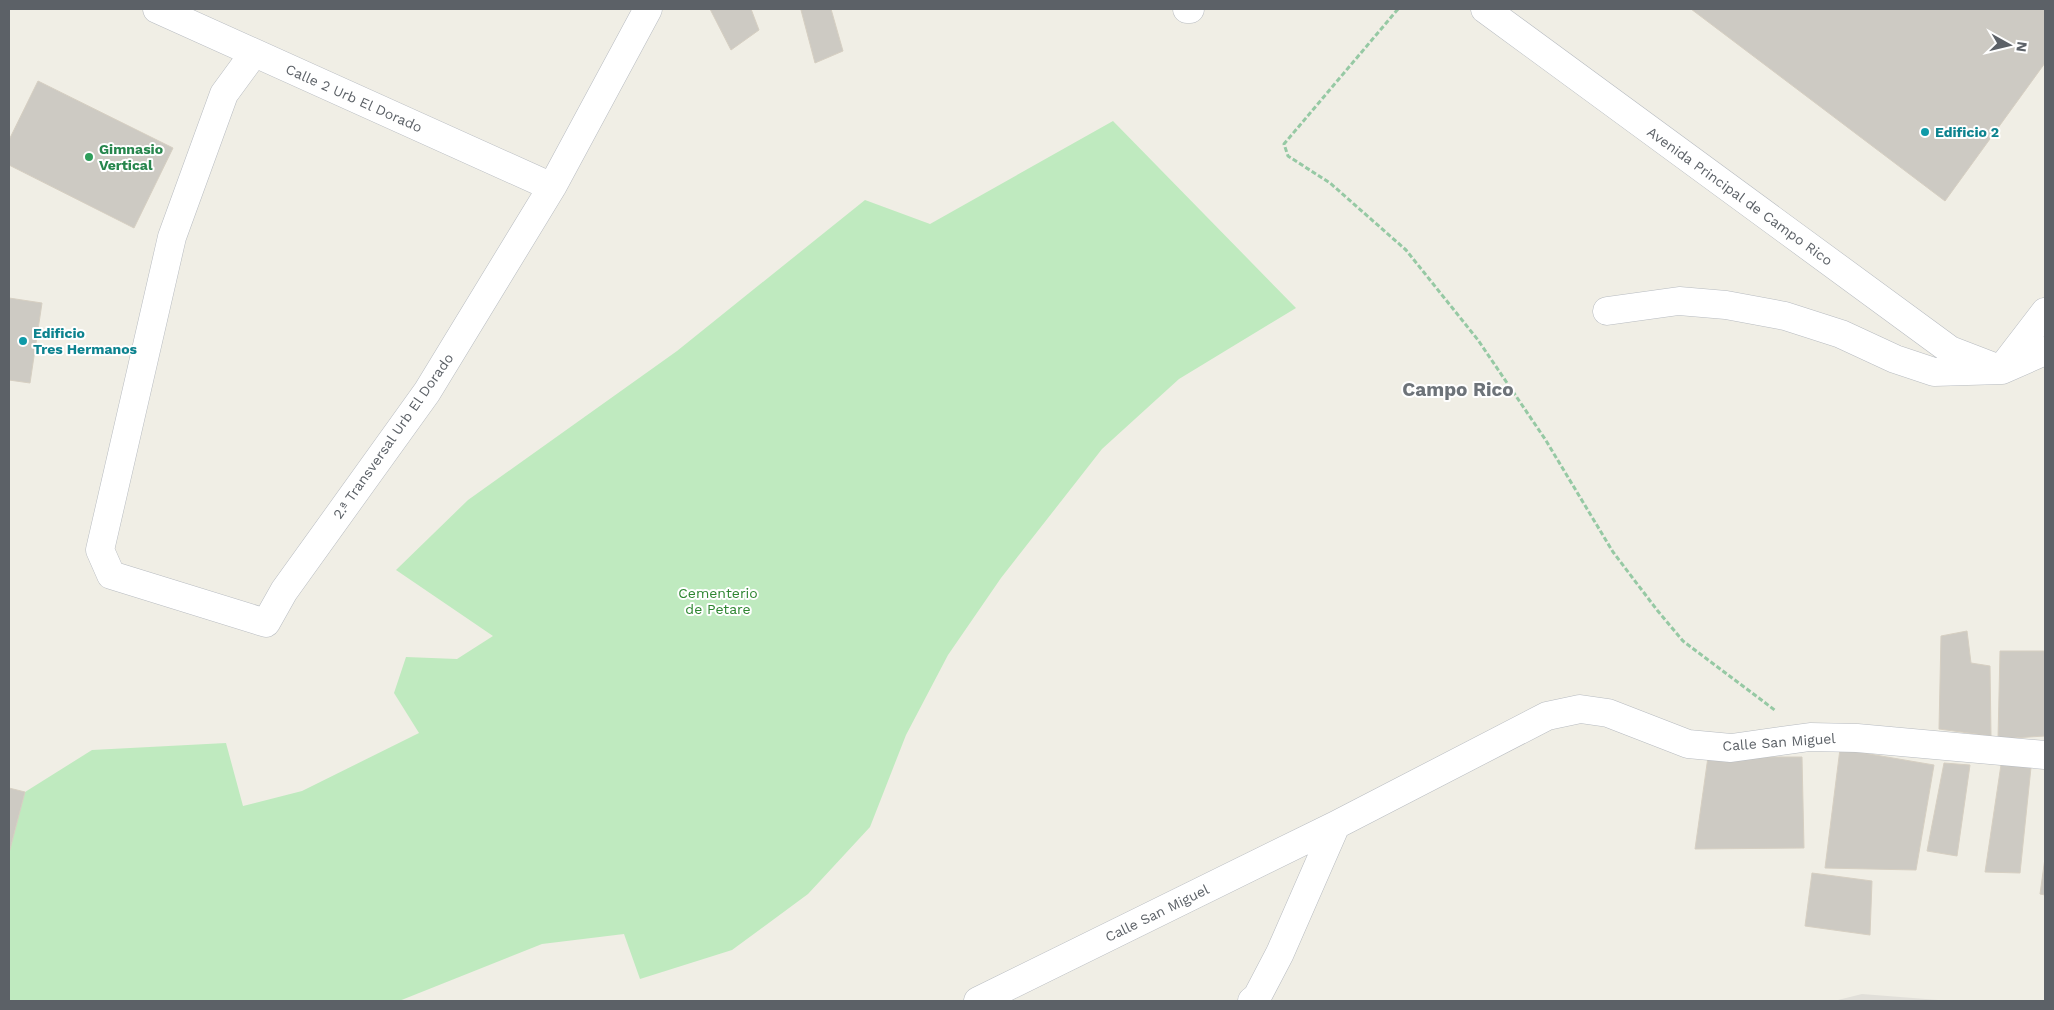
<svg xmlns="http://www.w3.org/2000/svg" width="2054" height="1010" viewBox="0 0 2054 1010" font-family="'Work Sans',sans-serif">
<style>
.industrial{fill:#e1dfd9}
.green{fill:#bfeabf}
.building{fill:#cdcac3;stroke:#d6cfc2}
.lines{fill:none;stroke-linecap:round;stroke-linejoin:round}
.minor-casing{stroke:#b7bbc0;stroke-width:29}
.path{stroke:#96c9a4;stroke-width:3;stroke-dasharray:5 2.5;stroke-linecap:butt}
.minor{stroke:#fff;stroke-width:28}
.culture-dot{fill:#0f9aa8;stroke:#fff;stroke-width:2}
.leisure-dot{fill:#2e9e5b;stroke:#fff;stroke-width:2}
.labels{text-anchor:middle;stroke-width:4;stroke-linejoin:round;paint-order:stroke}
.street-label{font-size:14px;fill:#5c6167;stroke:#fff}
.culture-label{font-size:14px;font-weight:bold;fill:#0d838f;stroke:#fff;text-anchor:start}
.leisure-label{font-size:14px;font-weight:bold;fill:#27864d;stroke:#fff;text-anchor:start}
.park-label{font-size:14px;fill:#2d8530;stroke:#fff}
.district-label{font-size:19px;font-weight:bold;fill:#6d7379;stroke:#fff}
</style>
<rect width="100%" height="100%" fill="#f0eee5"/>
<!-- industrial -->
<path class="industrial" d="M 1862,994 L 1951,1001 L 1834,1001 Z"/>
<!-- green -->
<path class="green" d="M 1113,121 L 1296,308 L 1179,379 L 1102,449 L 1001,578 L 948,655 L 906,735 L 870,827 L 808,894 L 732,950 L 640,979 L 624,934 L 542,944 L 399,1001 L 9,1001 L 9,853 L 25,792 L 92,750 L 226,743 L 243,806 L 302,791 L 419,733 L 394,693 L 406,657 L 457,659 L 493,636 L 396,570 L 468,500 L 677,351 L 865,200 L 930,224 Z"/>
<!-- building -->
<path class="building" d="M 710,9 L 751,9 L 759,30 L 731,50 Z
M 807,9 L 831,9 L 843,51 L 815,63 L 801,10 Z
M 1691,9 L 2045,9 L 2045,63 L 1945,201 Z
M 38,81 L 173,148 L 134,228 L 9,165 L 9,140 Z
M 9,298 L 42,303 L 30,383 L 9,380 Z
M 1967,631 L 1971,663 L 1990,666 L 1991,736 L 1939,729 L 1941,636 Z
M 2000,651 L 2045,651 L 2045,736 L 1998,739 Z
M 1840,749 L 1934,765 L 1916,870 L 1825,868 Z
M 1708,757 L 1802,757 L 1804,848 L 1695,849 Z
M 2002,758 L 2032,758 L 2020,873 L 1985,872 Z
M 1944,763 L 1970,765 L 1957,856 L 1927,851 Z
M 9,788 L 25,792 L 9,853 Z
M 2045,858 L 2045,895 L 2040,894 Z
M 1812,873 L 1872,881 L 1870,935 L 1805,926 Z"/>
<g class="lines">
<!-- minor casing -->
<g class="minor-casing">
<path id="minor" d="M 157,9 L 552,187
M 1187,9 L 1190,9
M 1485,9 L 1950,350 L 2002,370
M 254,53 L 224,94 L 172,237 L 100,550 L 111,575 L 266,623 L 284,591 L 427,392 L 552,187 L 648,9
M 1607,311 L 1679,301 L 1726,305 L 1785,316 L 1841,334 L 1895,359 L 1934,372 L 2002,370 L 2045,351
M 2002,368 L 2045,312
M 978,1001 L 1336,825 L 1547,716 L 1580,709 L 1608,713 L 1688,744 L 1731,748 L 1810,737 L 1857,738 L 2045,755
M 1252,1001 L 1257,997 L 1280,953 L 1336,825"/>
</g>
<!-- path -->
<path class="path" d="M 1398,9 L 1284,144 L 1288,156 L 1330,183 L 1406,250 L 1478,340 L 1545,439 L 1613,552 L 1657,610 L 1683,641 L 1776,711"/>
<!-- minor -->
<use href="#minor" class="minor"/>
</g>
<!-- markers -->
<g class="culture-dot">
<circle cx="1925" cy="132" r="5"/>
<circle cx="23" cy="341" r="5"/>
</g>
<circle class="leisure-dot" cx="89" cy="157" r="5"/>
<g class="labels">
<!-- street labels -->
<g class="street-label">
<text transform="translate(354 98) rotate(24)" y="5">Calle 2 Urb El Dorado</text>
<text transform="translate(1740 196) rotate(36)" y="5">Avenida Principal de Campo Rico</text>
<text transform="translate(393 436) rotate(-55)" y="5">2.ª Transversal Urb El Dorado</text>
<text transform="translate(1779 742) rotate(-4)" y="5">Calle San Miguel</text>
<text transform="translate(1157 913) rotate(-26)" y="5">Calle San Miguel</text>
</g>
<!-- culture labels -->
<g class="culture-label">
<text x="1935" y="137">Edificio 2</text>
<text x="33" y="338">Edificio<tspan x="33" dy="16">Tres Hermanos</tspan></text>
</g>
<!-- leisure labels -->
<g class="leisure-label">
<text x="99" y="154">Gimnasio<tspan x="99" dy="16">Vertical</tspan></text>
</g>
<!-- park labels -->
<g class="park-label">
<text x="718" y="598">Cementerio<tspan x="718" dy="16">de Petare</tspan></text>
</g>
<!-- district labels -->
<g class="district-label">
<text x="1458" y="396">Campo Rico</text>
</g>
</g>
<!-- border -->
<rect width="2054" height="1010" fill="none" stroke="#5c6167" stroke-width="20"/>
<!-- north arrow -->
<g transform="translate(2009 45) rotate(98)" stroke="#ffffff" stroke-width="4" paint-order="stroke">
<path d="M0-4L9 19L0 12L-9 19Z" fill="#5c6167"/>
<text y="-8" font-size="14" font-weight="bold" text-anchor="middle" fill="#5c6167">N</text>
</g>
</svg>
